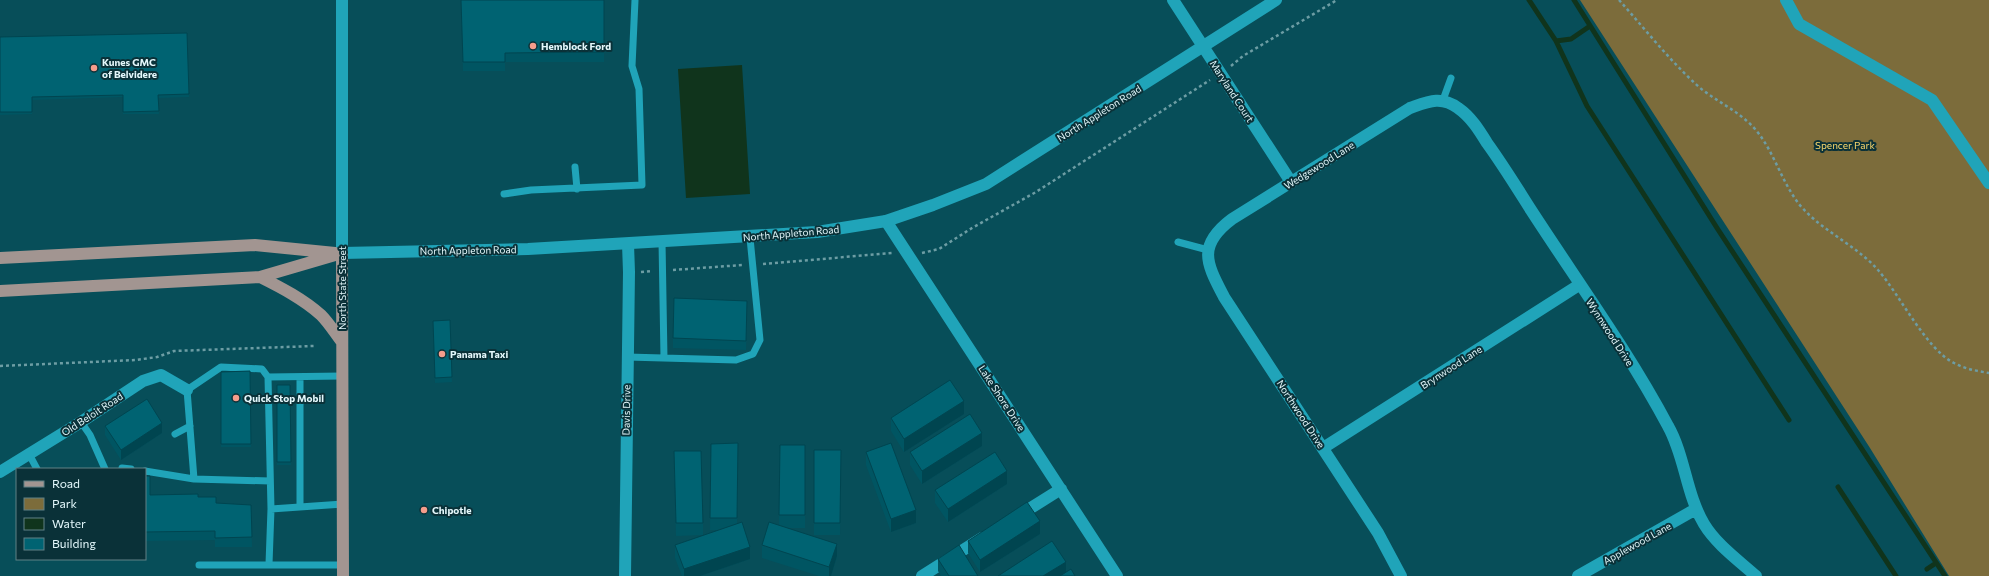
<svg xmlns="http://www.w3.org/2000/svg" width="1989" height="576" viewBox="0 0 1989 576" font-family="Commissioner,sans-serif">
<style>
.green{fill:#7c6c3b}
.water{fill:#10341c}
.lines{fill:none;stroke-linecap:round;stroke-linejoin:round}
.stream{stroke:#10341c;stroke-width:5}
.path{stroke:#6d9da4;stroke-width:2.5;stroke-dasharray:3 3;stroke-linecap:butt}
.lane{stroke:#20a4b9;stroke-width:7}
.street{stroke:#20a4b9;stroke-width:12}
.secondary{stroke:#20a4b9;stroke-width:12}
.primary{stroke:#a29591;stroke-width:12}
.wall{fill:#005562}
.shaded-wall{fill:#004550}
.building{fill:#006372;stroke:#004550}
.poi-dot{fill:#f49d8c;stroke:#0a3138;stroke-width:1.5}
.labels{text-anchor:middle;stroke-width:4;stroke-linejoin:round;paint-order:stroke}
.poi-label{font-size:10px;font-weight:bold;fill:#e4f8fc;stroke:#0a3138;text-anchor:start}
.street-label{font-size:10px;fill:#e4f8fc;stroke:#0a3138}
.park-label{font-size:10px;fill:#fad86d;stroke:#0a3138}
</style>
<rect width="100%" height="100%" fill="#074e59"/>
<!-- green -->
<path class="green" d="M 1580,0 L 1989,0 L 1989,576 L 1949,576 L 1870,448 Z"/>
<!-- water -->
<path class="water" d="M 742,65 L 750,194 L 686,198 L 678,69 Z"/>
<g class="lines">
<!-- stream -->
<path class="stream" d="M 1529,0 L 1556,41 L 1587,106 L 1789,420
M 1574,0 L 1717,228 L 1945,576
M 1556,41 L 1571,39 L 1590,26
M 1838,487 L 1896,576
M 1927,569 L 1936,563"/>
<!-- path -->
<path class="path" d="M 1619,0 C 1645,29 1670,61 1699,87 C 1717,102 1739,111 1755,129 C 1774,151 1781,181 1799,204 C 1821,231 1855,244 1878,270 C 1900,295 1926,349 1954,363 C 1965,369 1977,371 1989,373
M 1231,66 L 1243,56 L 1337,0
M 922,253 L 939,249 L 972,228 L 1036,192 L 1210,80
M 763,264 L 892,253
M 673,270 L 742,265
M 641,272 L 652,271
M 0,366 L 136,360 L 157,357 L 174,351 L 314,346"/>
<!-- lane -->
<path class="lane" d="M 1443,100 L 1451,78
M 575,167 L 577,189
M 504,194 L 531,190 L 642,185 L 639,89 L 632,66 L 635,0
M 662,241 L 664,358
M 1178,242 L 1208,250
M 627,357 L 736,360 L 753,354 L 760,340 L 750,238
M 81,422 L 90,435 L 105,469
M 175,434 L 190,426
M 29,454 L 37,469
M 122,468 L 131,469
M 145,471 L 194,479 L 270,481
M 194,479 L 187,390 L 221,367 L 262,369 L 268,377
M 300,507 L 300,377
M 271,509 L 268,377 L 342,376
M 269,564 L 271,509 L 343,504
M 199,565 L 344,565"/>
<!-- street -->
<path class="street" d="M 1173,0 L 1291,182
M 1786,0 L 1799,24 L 1932,100 L 1989,183
M 886,221 L 1117,576
M 1323,448 L 1579,285
M 0,472 L 81,422 L 143,381 L 161,375 L 187,390
M 1018,516 L 1061,489
M 625,576 L 629,272 L 628,244
M 922,576 L 982,538
M 1401,576 L 1378,533 L 1224,297 C 1207,264 1196,246 1232,219 L 1410,108 C 1427,102 1441,95 1458,108 C 1471,117 1479,130 1487,143 C 1503,165 1517,188 1531,210 C 1577,281 1628,351 1668,426 C 1685,456 1686,494 1704,524 C 1716,544 1738,560 1756,576
M 1578,576 L 1696,509"/>
<!-- secondary -->
<path class="secondary" d="M 342,0 L 342,253 L 528,249 L 817,232 L 886,221 L 933,205 L 986,184 L 1276,0"/>
<!-- primary -->
<path class="primary" d="M 342,253 L 343,576
M 0,258 L 255,245 L 335,253
M 260,277 C 282,288 303,299 321,315 C 329,323 335,333 342,342
M 0,291 L 260,277 L 342,253"/>
</g>
<!-- wall -->
<path class="wall" d="M 461,0 L 604,0 L 604,62 L 505,62 L 505,71 L 463,71 Z
M 187,33 L 189,97 L 158,98 L 159,114 L 123,114 L 123,97 L 32,100 L 32,114 L 0,115 L 0,37 Z
M 747,310 L 746,350 L 673,348 L 673,338 Z
M 450,320 L 452,382 L 435,383 L 433,321 Z
M 250,371 L 251,447 L 221,447 L 221,372 Z
M 277,385 L 290,385 L 291,465 L 277,465 Z
M 964,414 L 904,452 L 891,431 L 891,418 Z
M 105,426 L 162,433 L 121,460 L 105,435 Z
M 738,443 L 737,524 L 750,559 L 700,576 L 682,576 L 675,558 L 675,545 L 718,530 L 710,530 L 711,444 Z
M 780,445 L 805,445 L 805,528 L 787,528 L 837,556 L 831,576 L 819,576 L 762,558 L 762,545 L 779,526 Z
M 982,446 L 922,484 L 910,465 L 910,452 Z
M 814,450 L 841,450 L 840,535 L 814,535 Z
M 674,451 L 703,523 L 703,535 L 676,536 Z
M 866,452 L 916,523 L 891,532 L 866,465 Z
M 145,476 L 150,495 L 198,497 L 216,503 L 251,505 L 252,547 L 215,547 L 215,540 L 145,541 Z
M 1007,484 L 948,522 L 935,503 L 935,490 Z
M 1040,534 L 980,572 L 968,553 L 968,541 Z
M 938,559 L 978,576 L 941,576 L 938,571 Z"/>
<!-- shaded-wall -->
<path class="shaded-wall" d="M 964,401 L 964,414 L 904,452 L 904,439 Z
M 162,423 L 162,433 L 121,460 L 121,450 Z
M 982,433 L 982,446 L 922,484 L 922,471 Z
M 1007,471 L 1007,484 L 948,522 L 948,509 Z
M 916,510 L 916,523 L 891,532 L 891,519 Z
M 1040,521 L 1040,534 L 980,572 L 980,560 Z
M 837,544 L 837,556 L 831,576 L 829,576 L 829,567 Z
M 750,547 L 750,559 L 700,576 L 684,576 L 684,569 Z
M 1066,562 L 1066,574 L 1063,576 L 1043,576 Z"/>
<!-- building -->
<path class="building" d="M 461,0 L 604,0 L 604,52 L 505,53 L 505,62 L 463,62 Z
M 187,33 L 189,94 L 158,95 L 159,111 L 123,112 L 123,95 L 32,97 L 32,112 L 0,112 L 0,37 Z
M 674,298 L 747,301 L 746,341 L 673,338 Z
M 450,320 L 452,377 L 435,378 L 433,321 Z
M 250,371 L 251,444 L 221,444 L 221,372 Z
M 950,380 L 964,401 L 904,439 L 891,418 Z
M 277,385 L 290,385 L 291,462 L 277,462 Z
M 147,399 L 162,423 L 121,450 L 105,426 Z
M 970,414 L 982,433 L 922,471 L 910,452 Z
M 738,443 L 737,518 L 710,518 L 711,444 Z
M 891,443 L 916,510 L 891,519 L 866,452 Z
M 780,445 L 805,445 L 805,515 L 779,515 Z
M 814,450 L 841,450 L 840,523 L 814,523 Z
M 674,451 L 701,451 L 703,523 L 676,523 Z
M 995,452 L 1007,471 L 948,509 L 935,490 Z
M 145,476 L 150,476 L 150,495 L 198,494 L 198,497 L 216,497 L 216,503 L 251,505 L 252,537 L 215,538 L 215,531 L 145,532 Z
M 1027,502 L 1040,521 L 980,560 L 968,541 Z
M 742,522 L 750,547 L 684,569 L 675,545 Z
M 769,522 L 837,544 L 829,567 L 762,545 Z
M 1052,541 L 1066,562 L 1043,576 L 998,576 Z
M 959,545 L 978,576 L 949,576 L 938,559 Z
M 1071,569 L 1075,576 L 1060,576 Z"/>
<!-- markers -->
<g class="poi-dot">
<circle cx="533" cy="46" r="4"/>
<circle cx="94" cy="68" r="4"/>
<circle cx="442" cy="354" r="4"/>
<circle cx="236" cy="398" r="4"/>
<circle cx="424" cy="510" r="4"/>
</g>
<g class="labels">
<!-- poi labels -->
<g class="poi-label">
<text x="541" y="50">Hemblock Ford</text>
<text x="102" y="66">Kunes GMC<tspan x="102" dy="12">of Belvidere</tspan></text>
<text x="450" y="358">Panama Taxi</text>
<text x="244" y="402">Quick Stop Mobil</text>
<text x="432" y="514">Chipotle</text>
</g>
<!-- street labels -->
<g class="street-label">
<text transform="translate(1232 91) rotate(57)" y="4">Maryland Court</text>
<text transform="translate(1099 113) rotate(-32)" y="4">North Appleton Road</text>
<text transform="translate(1319 165) rotate(-32)" y="4">Wedgewood Lane</text>
<text transform="translate(791 233) rotate(-5)" y="4">North Appleton Road</text>
<text transform="translate(468 250) rotate(-1)" y="4">North Appleton Road</text>
<text transform="translate(342 288) rotate(-90)" y="4">North State Street</text>
<text transform="translate(1610 332) rotate(57)" y="4">Wynnwood Drive</text>
<text transform="translate(1451 367) rotate(-33)" y="4">Brynwood Lane</text>
<text transform="translate(1002 398) rotate(57)" y="4">Lake Shore Drive</text>
<text transform="translate(626 410) rotate(-89)" y="4">Davis Drive</text>
<text transform="translate(92 414) rotate(-33)" y="4">Old Beloit Road</text>
<text transform="translate(1301 414) rotate(57)" y="4">Northwood Drive</text>
<text transform="translate(1637 543) rotate(-29)" y="4">Applewood Lane</text>
</g>
<!-- park labels -->
<g class="park-label">
<text x="1845" y="149">Spencer Park</text>
</g>
</g>
<!-- legend -->
<rect x="16" y="468" width="130" height="92" fill="#0a3138" stroke="#618186"/>
<rect x="24" y="481" width="20" height="6" fill="#a29591" stroke="#618186"/>
<text x="52" y="488" font-size="12" fill="#e4f8fc">Road</text>
<rect x="24" y="498" width="20" height="12" fill="#7c6c3b" stroke="#618186"/>
<text x="52" y="508" font-size="12" fill="#e4f8fc">Park</text>
<rect x="24" y="518" width="20" height="12" fill="#10341c" stroke="#618186"/>
<text x="52" y="528" font-size="12" fill="#e4f8fc">Water</text>
<rect x="24" y="538" width="20" height="12" fill="#006372" stroke="#618186"/>
<text x="52" y="548" font-size="12" fill="#e4f8fc">Building</text>
</svg>
